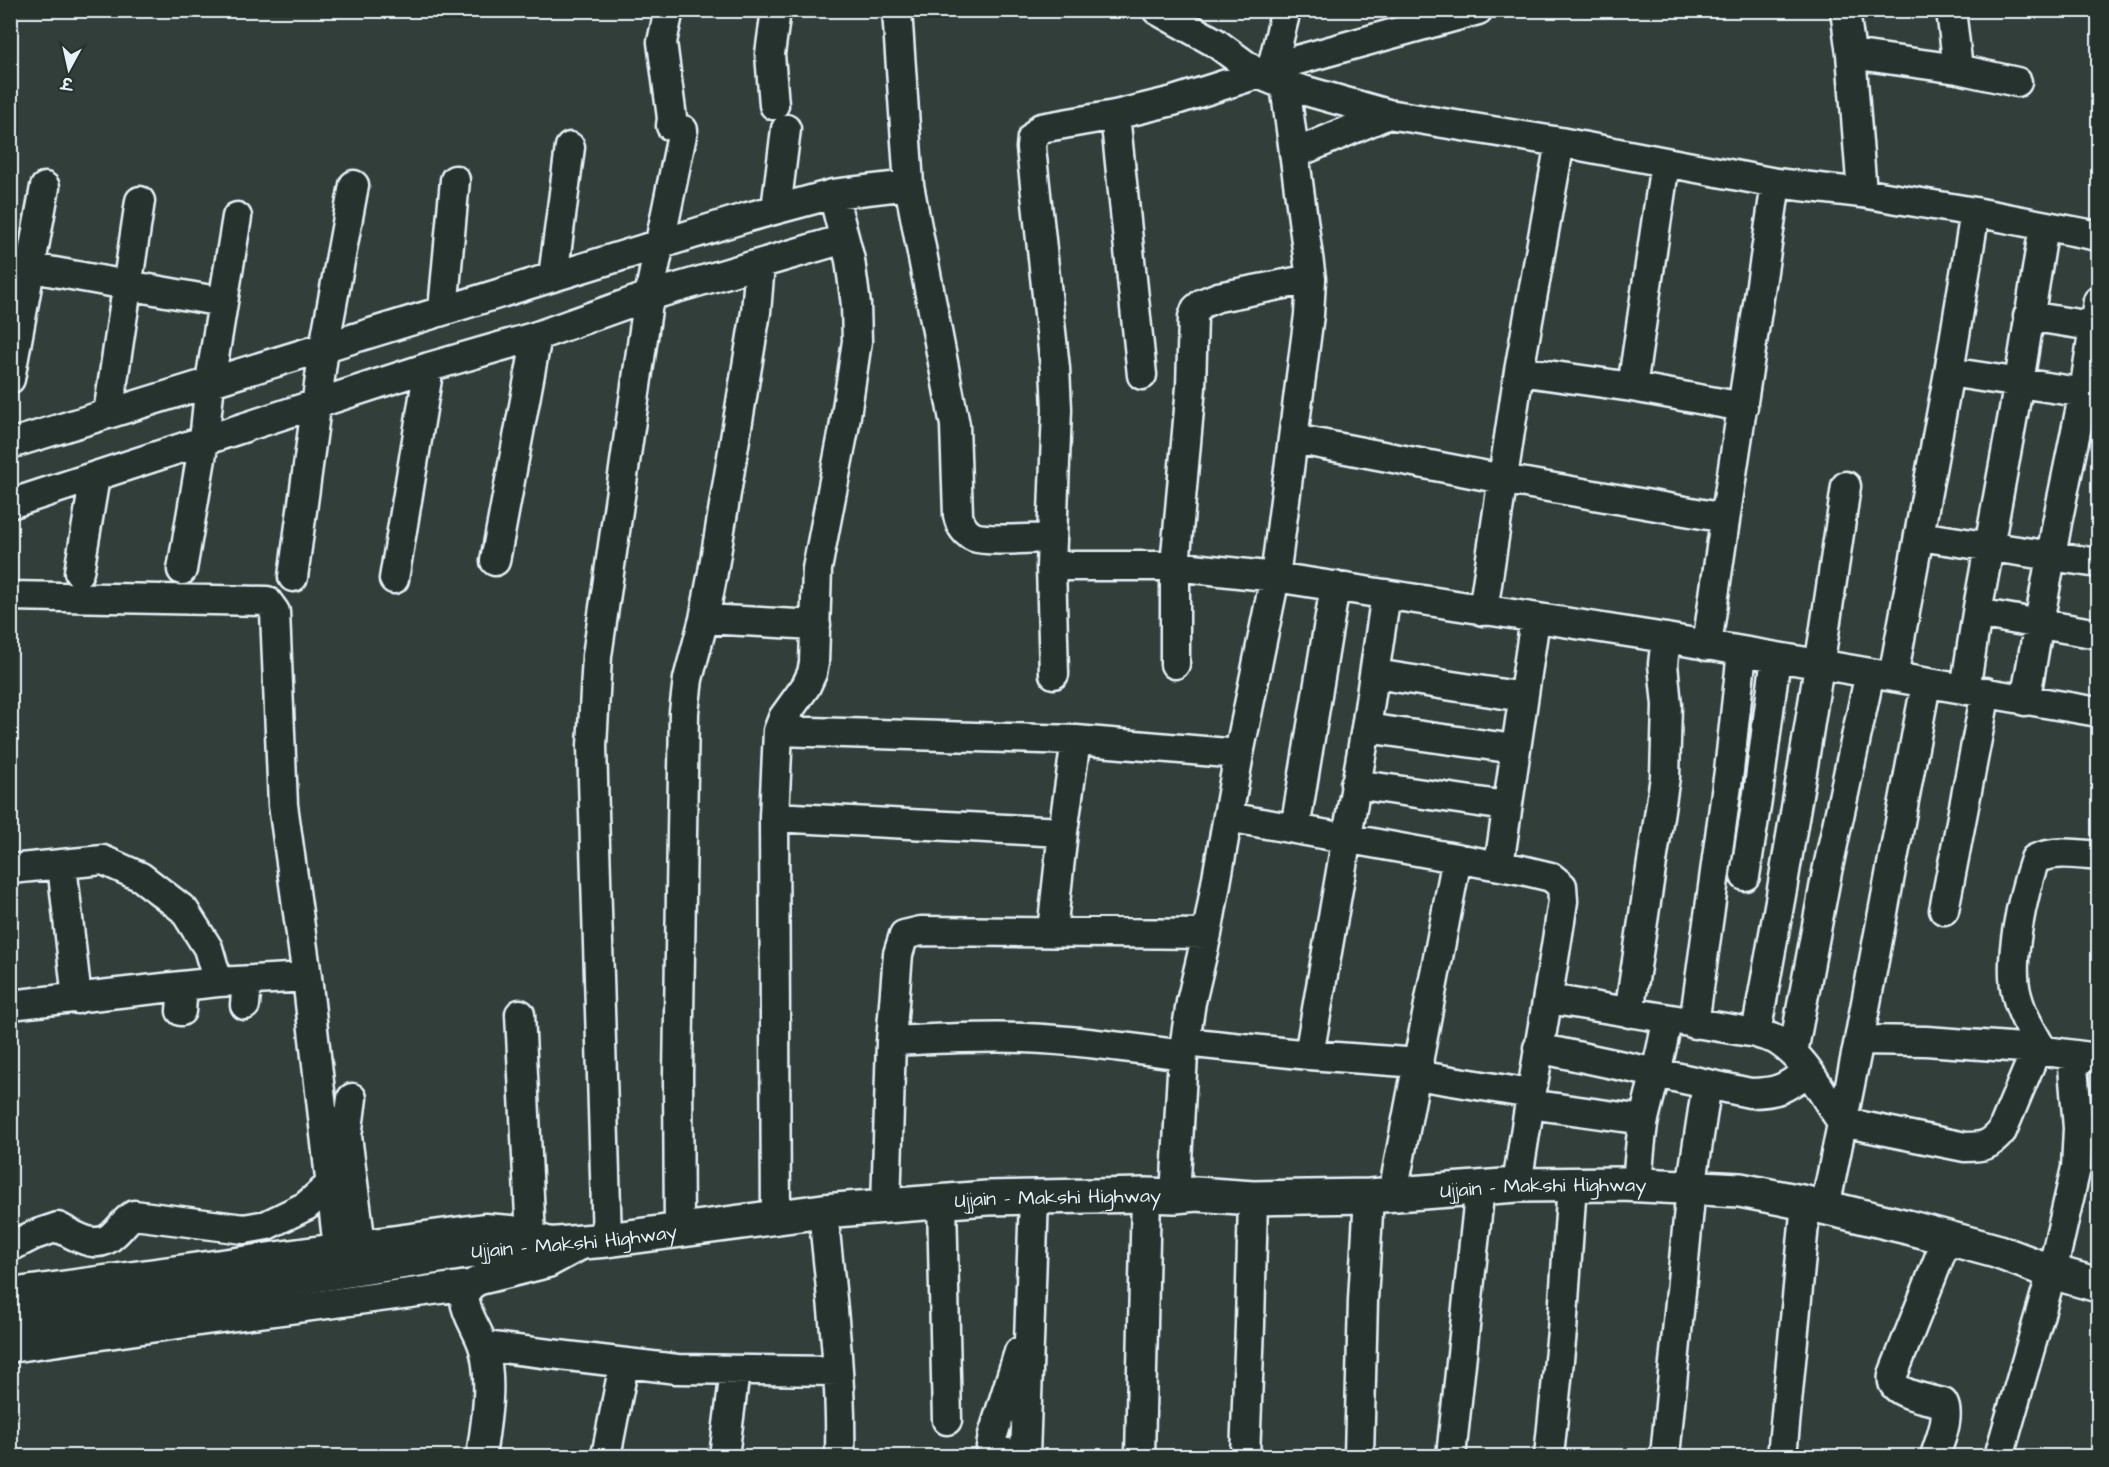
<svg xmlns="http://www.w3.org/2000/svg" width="2109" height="1467" viewBox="0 0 2109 1467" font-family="'Architects Daughter','Playpen Sans Deva',sans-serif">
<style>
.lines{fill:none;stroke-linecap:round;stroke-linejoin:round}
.minor-casing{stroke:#e8f1f8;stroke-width:33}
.major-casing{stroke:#e8f1f8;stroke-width:38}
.minor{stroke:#26332d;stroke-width:28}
.major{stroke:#26332d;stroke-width:33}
.labels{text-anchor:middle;stroke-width:6;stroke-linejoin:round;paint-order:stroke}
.street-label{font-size:20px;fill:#e8f1f8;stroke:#26332d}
</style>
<rect width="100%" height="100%" fill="#323e39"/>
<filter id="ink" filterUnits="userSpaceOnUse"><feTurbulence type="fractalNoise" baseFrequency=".0167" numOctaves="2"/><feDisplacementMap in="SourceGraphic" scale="12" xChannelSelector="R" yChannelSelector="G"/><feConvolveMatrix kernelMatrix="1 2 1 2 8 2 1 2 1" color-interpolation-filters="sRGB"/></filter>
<g filter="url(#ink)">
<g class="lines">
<!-- minor casing -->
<g class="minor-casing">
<path id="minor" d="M 669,10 L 662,42 L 672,118 L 671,126
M 897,10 L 909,185 L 955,425 L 958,515 C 960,525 965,533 974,537 C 988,542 1034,538 1052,538
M 1157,10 L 1216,43 L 1258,74 L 1285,85 L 1388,114 L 1560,142 L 1776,183 L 1862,193 L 1975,212 L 2098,236
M 1845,10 L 1851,54 L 1862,193
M 1951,10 L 1958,69
M 1851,54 L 1958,69 L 2017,82
M 1272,67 L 1286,10
M 774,105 L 770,54 L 776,10
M 1115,115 L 1142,375
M 1294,154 L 1388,114
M 776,209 L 786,129
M 10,264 L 222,302
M 553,277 L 570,147
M 443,310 L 455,180
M 2028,316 L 2098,327
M 1519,371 L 1632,387 L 1743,407
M 1949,372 L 2098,395
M 10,379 L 45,187
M 1632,387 L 1665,163
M 108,414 L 140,201
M 1294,439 L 1503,479 L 1725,518
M 10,444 L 748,217 L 833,194 L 909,185
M 10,504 L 429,367 L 537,336 L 649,296 L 844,239
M 1919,536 L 2098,563
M 495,561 L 537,336
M 1051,566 L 1175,566 L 1275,577 L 1666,638 L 2098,712
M 182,570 L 204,441 L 210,382 L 237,217
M 79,572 L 95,477
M 293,577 L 324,348 L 354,185
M 394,579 L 429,367
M 10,596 L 267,601 L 275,612 L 283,805 L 307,977 L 338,1248
M 1483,611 L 1519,371 L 1560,142
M 1977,613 L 2098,634
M 704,619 L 816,625
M 1707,646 C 1728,491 1754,337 1776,183
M 1175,664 L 1175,566 L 1191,387 L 1193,317 L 1196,309 L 1203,303 L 1218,297 L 1311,279
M 1054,674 L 1051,566 L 1057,409 L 1055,368 L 1031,148 L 1032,138 L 1041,128 L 1115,115 L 1173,101 L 1258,74 L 1272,67 L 1478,10
M 1375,674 L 1523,697
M 1893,677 L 1949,372 L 1975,212
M 1965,690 L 1977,613 L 2019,382 L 2044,226
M 2025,701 L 2057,523 L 2084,392 L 2098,301
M 1366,728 L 1515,749
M 778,731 L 1076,740 L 1239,754
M 1355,784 L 1506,806
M 774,817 L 1063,832
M 1228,817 L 1522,870 L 1551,877 L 1562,886 L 1563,901 C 1549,996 1531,1090 1517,1185
M 1295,829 L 1335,586
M 62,865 L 77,999
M 1499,865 L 1535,619
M 10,869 L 103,860 L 141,877 L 184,910 L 208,948 L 218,982
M 1745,876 L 1759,787 L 1776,657
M 1944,910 L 1986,692
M 1052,931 L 1063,832 L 1076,740
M 1549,999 L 1756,1033 C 1763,1036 1772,1037 1778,1041 C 1807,1059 1822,1095 1842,1122 L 1965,1147 C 1983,1147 1990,1146 2002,1131 L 2036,1050
M 10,1005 L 218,982 L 307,977
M 245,1005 L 247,981
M 181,1011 L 183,986
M 1629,1013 L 1665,777 L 1667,705 L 1663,664 L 1666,638
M 520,1014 L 531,1237
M 1694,1024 L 1729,771 L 1742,652
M 1756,1033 C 1790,851 1820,669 1846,486
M 1859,1040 L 1926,1041 L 2023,1048 L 2098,1058
M 891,1041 C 936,1039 980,1036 1024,1038 C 1077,1040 1130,1048 1183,1055
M 1185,1042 L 1309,1055 L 1419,1063
M 1538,1048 L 1750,1093 C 1778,1093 1785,1088 1808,1072
M 2043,1051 C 2033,1033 2022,1016 2017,996 C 2007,961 2023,894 2035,859 C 2055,850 2077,854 2098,856
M 1793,1053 L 1827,872 L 1870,673
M 1309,1055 L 1366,728 L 1386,594
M 1416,1075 L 1531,1094
M 352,1098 L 347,1136 L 361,1245
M 1529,1104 L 1644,1120
M 1637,1184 C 1639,1163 1640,1141 1644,1119 C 1652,1086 1662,1054 1667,1019
M 1393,1193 L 1457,858
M 1175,1196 L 1183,1055 L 1191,1002 L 1207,934 L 1239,754 L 1275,577 L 1309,315 L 1311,279 L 1285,85
M 942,1202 L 947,1420
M 886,1206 L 891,1041 L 898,954 L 904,935 L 921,931 L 1207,934
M 1825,1208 L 1859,1040 L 1926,684
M 823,1211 C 831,1293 842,1375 840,1456
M 776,1218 L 774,817 L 778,731 L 783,718 L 806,686 L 812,673 L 814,663 L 817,569 L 844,429 L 857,341 L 856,305 L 850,260 L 833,194
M 679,1231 L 678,1075 L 684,712 L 688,679 L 704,619 L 713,572 L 756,312 L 760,264
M 607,1240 L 592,746 L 597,656 L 649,296 L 683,130
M 10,1247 L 34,1235 L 58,1227 C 76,1236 97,1252 114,1234 C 122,1227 125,1220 134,1215 L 244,1229 L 267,1225 L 306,1206 L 331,1184
M 10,1293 L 484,1228 L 511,1230 L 550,1242
M 484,1346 L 677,1369 L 838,1371
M 10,1348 L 206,1320 L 470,1285
M 1019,1352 L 993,1435 L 991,1447 L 998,1452 L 1026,1455
M 481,1456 C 486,1422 493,1383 484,1349 C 480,1333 467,1317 465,1301 C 464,1289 471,1284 480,1280 L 548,1263 L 583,1244
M 606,1456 L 624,1364
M 724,1456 L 735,1371
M 1025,1456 L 1034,1198
M 1140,1456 L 1146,1195
M 1245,1456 L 1250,1325 L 1253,1198
M 1359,1456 L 1363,1300 L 1369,1196
M 1451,1456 L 1480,1187
M 1549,1456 L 1562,1331 L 1572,1184
M 1665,1456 L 1691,1188 L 1707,1084
M 1782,1456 L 1806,1203
M 1935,1456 C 1939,1442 1951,1417 1943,1403 C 1932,1400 1895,1394 1893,1382 C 1892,1380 1893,1374 1894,1372 L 1947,1238
M 1999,1456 L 2052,1272 L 2076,1168 L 2078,1128 L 2072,1055"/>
</g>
<!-- major casing -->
<g class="major-casing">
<g id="major">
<path id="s1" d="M 10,1322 L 472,1251 L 607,1240 L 823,1211 L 987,1198 L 1146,1195 L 1175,1196 L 1196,1194 L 1253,1198 L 1369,1196 L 1517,1185 L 1623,1184 L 1740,1190 L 1806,1203 L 1907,1227 L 1996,1251 L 2052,1272 L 2098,1285"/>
</g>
</g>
<!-- minor -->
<use href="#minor" class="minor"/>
<!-- major -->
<use href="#major" class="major"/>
</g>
</g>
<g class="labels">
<!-- street labels -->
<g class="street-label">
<text dy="7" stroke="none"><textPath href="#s1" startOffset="1542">Ujjain - Makshi Highway</textPath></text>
<text dy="7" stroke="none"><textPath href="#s1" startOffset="1056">Ujjain - Makshi Highway</textPath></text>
<text dy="7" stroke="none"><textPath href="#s1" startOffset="570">Ujjain - Makshi Highway</textPath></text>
</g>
</g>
<!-- margin -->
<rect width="2109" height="1467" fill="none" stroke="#26332d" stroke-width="36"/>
<rect x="18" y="18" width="2073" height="1431" fill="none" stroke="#e8f1f8" stroke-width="2" filter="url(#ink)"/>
<!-- north arrow -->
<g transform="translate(69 69) rotate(188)" stroke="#26332d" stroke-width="4.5" paint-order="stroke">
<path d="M0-4.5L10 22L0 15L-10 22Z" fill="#e8f1f8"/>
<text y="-9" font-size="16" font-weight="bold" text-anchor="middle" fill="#e8f1f8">उ</text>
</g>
</svg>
